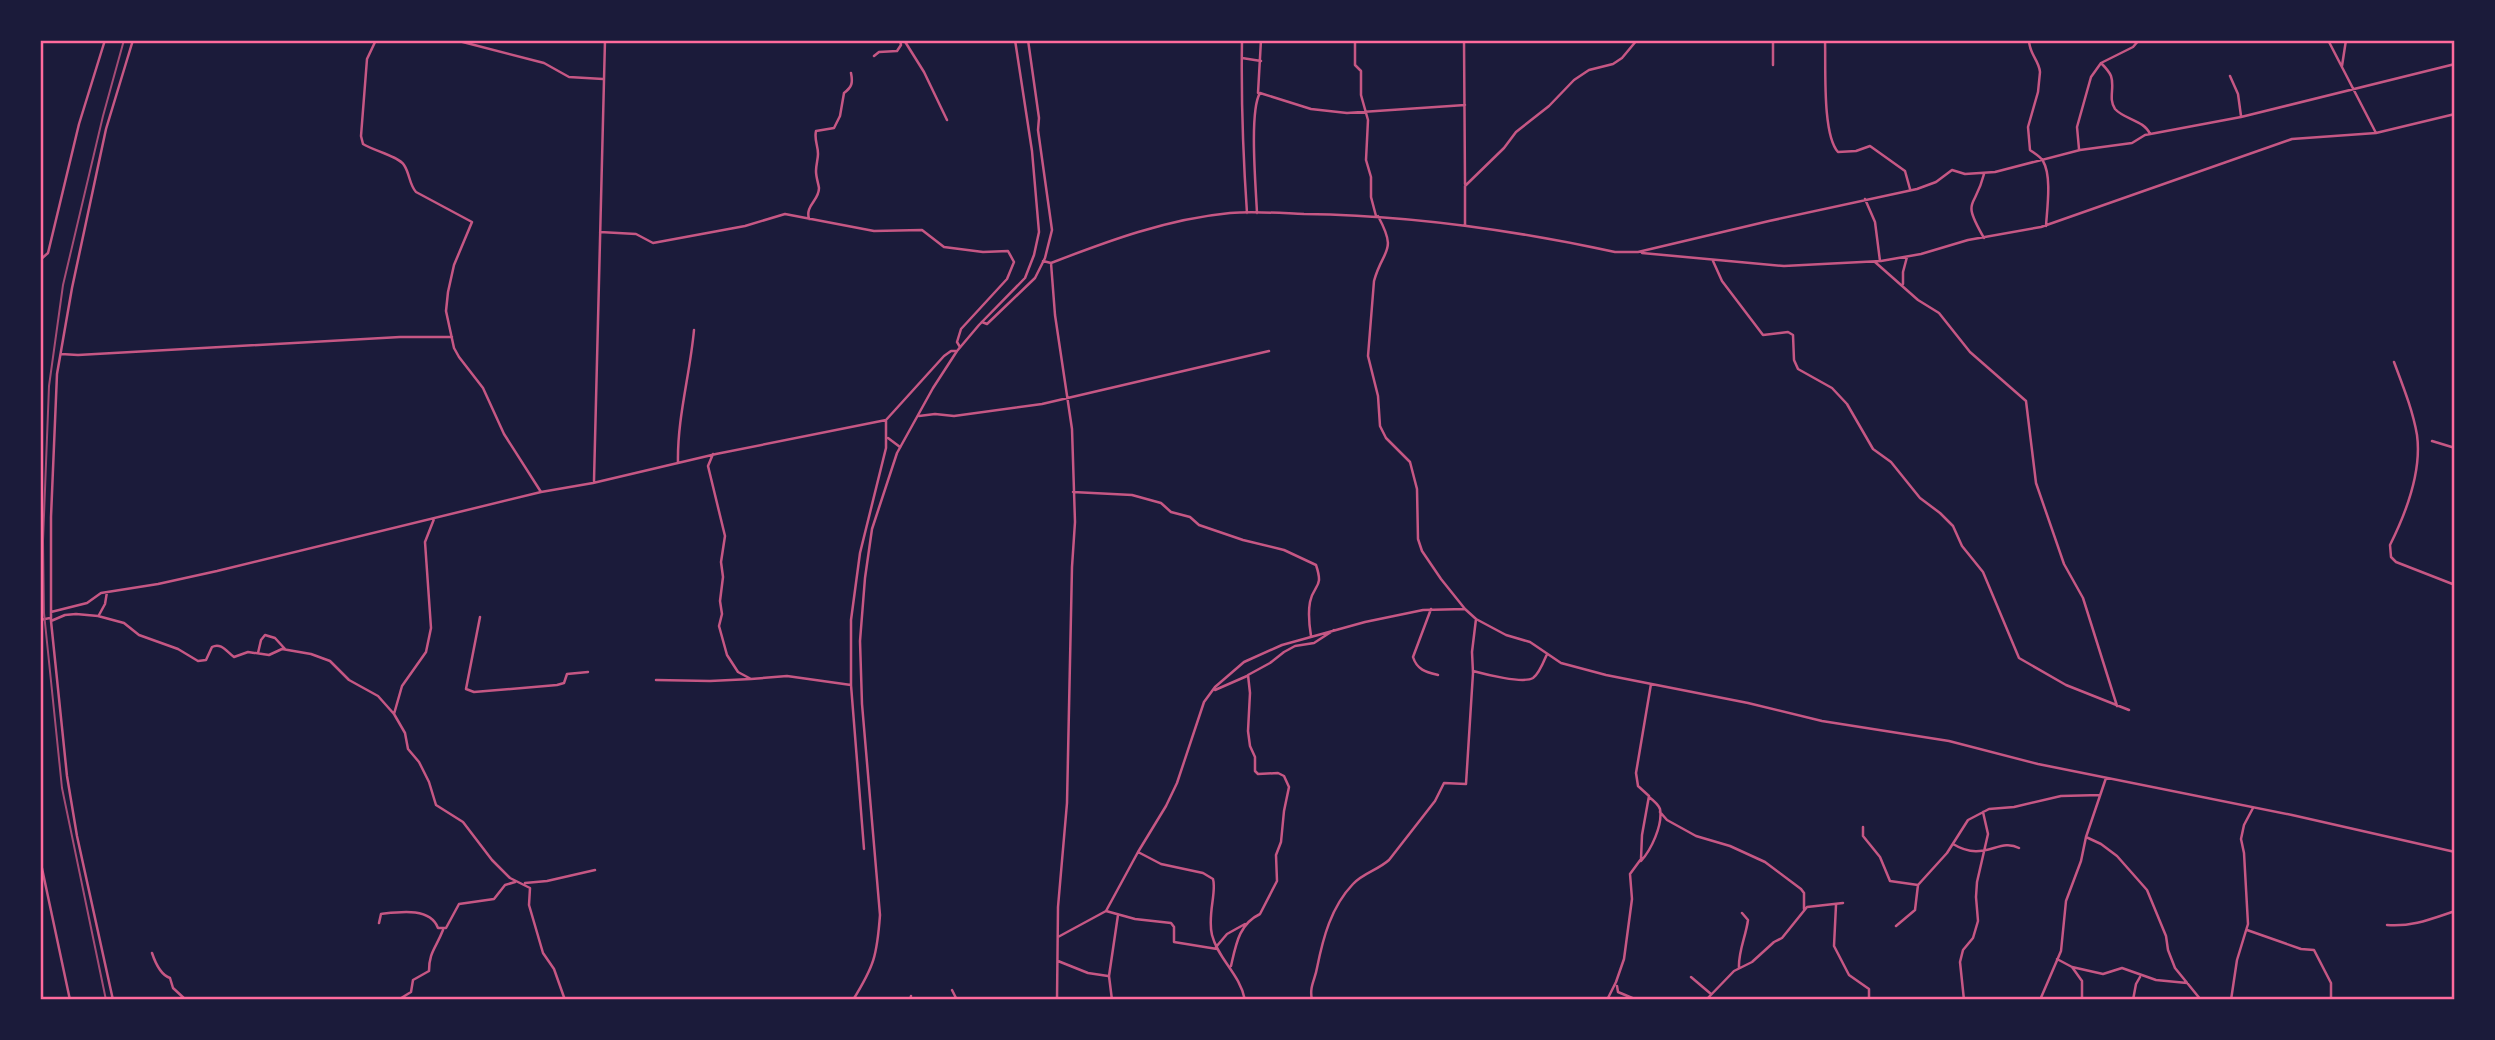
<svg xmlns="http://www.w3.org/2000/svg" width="2495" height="1040" viewBox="0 0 2495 1040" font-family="'Archivo Narrow',sans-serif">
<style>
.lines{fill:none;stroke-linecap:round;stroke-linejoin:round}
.minor{stroke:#c65784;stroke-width:2.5}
.tertiary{stroke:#c65784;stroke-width:2.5}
.rail{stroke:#a44b75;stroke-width:2}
.neatline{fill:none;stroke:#ff6b9d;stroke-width:2.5}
</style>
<rect width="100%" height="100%" fill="#1b1b3a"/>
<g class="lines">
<!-- minor -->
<path class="minor" d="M 376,40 L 367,59 L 361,136 L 363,144 C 374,151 398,156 404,165 C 410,174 409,184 416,192 L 472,222 L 454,265 L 448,292 L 446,311 L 454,348 L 459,357 L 483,388 L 504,434 L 541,492
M 455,40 L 544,63 L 569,77 L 603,79
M 904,40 L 924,72 L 947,120
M 1242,40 C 1241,99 1243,155 1247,213
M 1355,40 L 1355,65 L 1361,71 L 1361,95 L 1368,120 L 1366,160 L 1371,177 L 1371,197 L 1376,216
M 1464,40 L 1465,184
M 1825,40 C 1826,66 1822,134 1838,152 L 1856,151 L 1870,146 L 1905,171 L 1910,189
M 2029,40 C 2029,54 2039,60 2040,72 L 2038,92 L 2028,127 L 2030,150 C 2034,153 2041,157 2043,161 C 2052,176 2047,209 2046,226
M 2328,40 L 2376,133
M 874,56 L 879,52 L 897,51 L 901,45 L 900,40
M 1242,58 L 1261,61
M 2101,63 C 2105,67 2109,71 2111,76 C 2115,87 2108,99 2115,109 C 2125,120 2144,120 2150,134
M 1773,65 L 1773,40
M 2342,66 L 2346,40
M 2230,76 L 2238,94 L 2241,116
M 1258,93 L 1261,40
M 2079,149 L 2077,127 L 2091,77 L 2101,63 L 2133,47 L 2139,40
M 1984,174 C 1975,210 1961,198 1984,238
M 1865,199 L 1875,222 L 1880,261
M 1257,213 C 1256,189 1249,111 1260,93 L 1311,109 L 1347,113 L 1465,105
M 1378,216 C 1398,253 1383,248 1374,281 L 1368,356 L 1378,396 L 1380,426 L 1386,438 L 1410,462 L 1417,489 L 1418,539 L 1422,551 L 1441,579 L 1465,609 L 1476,619 L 1506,635 L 1530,642 L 1561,663 L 1606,675 L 1748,703 L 1822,721 L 1949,741 L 2038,764 L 2292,815 L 2455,852
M 809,219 C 805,205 819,201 819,188 C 818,182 816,177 816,171 C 816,165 818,159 818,154 C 818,145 814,140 816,131 L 834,128 L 840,116 L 844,93 C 852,87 853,83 851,73
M 1465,225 L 1465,186 L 1504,148 L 1516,132 L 1549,106 L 1574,80 L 1589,70 L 1613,64 L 1622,58 L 1637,40
M 600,232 L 636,234 L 653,243 L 745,226 L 785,214 L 874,231 L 922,230 L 944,247 L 983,252 L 1008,251 L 1014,262 L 1007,279 L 961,329 L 957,342 L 960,347
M 1642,253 L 1784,266 L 1881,261 L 1921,254 L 1968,240 L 2041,227 L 2292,139 L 2376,133 L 2455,114
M 40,260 L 48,253 L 79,124 L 105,40
M 1043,261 L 1051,263 C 1108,241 1167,219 1230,213 C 1254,211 1279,213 1304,214 C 1409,215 1513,230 1615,252 L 1638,252 L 1769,221 L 1917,189 L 1936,182 L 1952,170 L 1965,174 L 1995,172 L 2080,150 L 2132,143 L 2145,135 L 2241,117 L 2455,64
M 1713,261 L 1722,281 L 1763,335 L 1788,332 L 1793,335 L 1794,360 L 1798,369 L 1832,388 L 1847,404 L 1873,449 L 1891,462 L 1920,498 L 1940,513 L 1953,526 L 1962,546 L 1983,572 L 2019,658 L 2066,685 L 2129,710
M 1875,262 L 1918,300 L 1939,313 L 1970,352 L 2026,401 L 2036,483 L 2064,564 L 2083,598 L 2117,706
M 1051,263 L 1055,315 L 1072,429 L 1075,522 L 1072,567 L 1067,803 L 1058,907 L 1057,1000
M 1903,284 L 1903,272 L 1907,257
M 982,322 L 987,324 L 1035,278 L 1045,258 L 1052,230 L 1038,130 L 1039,118 L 1028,40
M 61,354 L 78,355 L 400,337 L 452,337
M 2394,362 C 2403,386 2413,411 2417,435 C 2422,472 2406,513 2390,545 L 2391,557 L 2396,562 L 2455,585
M 919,416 L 935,414 L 954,416 L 1042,404 L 1269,351
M 888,438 L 900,447
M 2432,441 L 2455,448
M 713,454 L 708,466 L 725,536 L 721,562 L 723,577 L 720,601 L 722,614 L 719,626 L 727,655 L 738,672 L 751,679 L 787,676 L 851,685
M 678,463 C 677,418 690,375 694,330
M 594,481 L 605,40
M 1073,492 L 1132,495 L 1161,503 L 1171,512 L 1190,517 L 1199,525 L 1243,540 L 1284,550 L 1316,565 C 1324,589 1314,583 1310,602 C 1308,613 1309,624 1311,636
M 1431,609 L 1413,657 C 1417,670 1426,672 1438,675
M 51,612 L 87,603 L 101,593 L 158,584 L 217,571 L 541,492 L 593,483 L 716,454 L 886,420 L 944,356 L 951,351 L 956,351
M 99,615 L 105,604 L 107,592
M 480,617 L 466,689 L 474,692 L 557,685 L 564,683 L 567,674 L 588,672
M 40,620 L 50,618
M 51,621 L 65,615 L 76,614 L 98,616 L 124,623 L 139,635 L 178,649 L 198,661 L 206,660 L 212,647 C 221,642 227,652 234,657 L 248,652 L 269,655 L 282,649 L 311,654 L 330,661 L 349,680 L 378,696 L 394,714 L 405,733 L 408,749 L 419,762 L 429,782 L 436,805 L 463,822 L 492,860 L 510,878 L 530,888 L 529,905 L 543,953 L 554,969 L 565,1000
M 258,653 L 261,640 L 265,635 L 275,638 L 285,649
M 1473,671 C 1484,674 1523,684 1533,678 C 1539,674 1544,661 1547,654
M 656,680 L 710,681 L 751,679
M 1215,690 L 1247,676
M 394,714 L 402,686 L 426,652 L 431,628 L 425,542 L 434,519
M 1660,812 L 1667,820 L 1696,836 L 1730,846 L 1765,862 L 1801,889 L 1804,893 L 1804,909
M 1863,827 L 1863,836 L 1880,857 L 1890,881 L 1918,885
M 2086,837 L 2101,844 L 2117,856 L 2147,890 L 2166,936 L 2168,950 L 2175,968 L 2201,1000
M 1953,844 C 1984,863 1999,837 2019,848
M 864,849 L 851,685 L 851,620 L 860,553 L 886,448 L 886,420
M 1138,852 L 1161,864 L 1203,873 L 1213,879 C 1217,892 1207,915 1212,935 C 1218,959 1240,974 1245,1000
M 40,859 L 70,1000
M 1641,861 C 1651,850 1663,825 1660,809 C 1658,804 1653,800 1649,797
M 525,883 L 547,881 L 595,870
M 1836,905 L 1834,946 L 1849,975 L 1869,989 L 1869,1000
M 1106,911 L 1135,919 L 1171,923 L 1174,927 L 1174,942 L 1217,949
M 379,923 L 381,914 C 399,912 430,907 438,928 L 446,928 L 459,904 L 494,899 L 505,885 L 515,882
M 2387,925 C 2412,927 2431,919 2455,911
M 1896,926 L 1915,910 L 1918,885 L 1947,853 L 1968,820 L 1989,809 L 2014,807 L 2061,796 L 2100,795
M 2247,930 L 2301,949 L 2314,950 L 2331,983 L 2331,1000
M 1058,937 L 1106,911 L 1138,852 L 1166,806 L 1177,783 L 1204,702 L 1215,687 L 1244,662 L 1282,645 L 1365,622 L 1423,610 L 1465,609
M 1216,947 L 1227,934 L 1245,924
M 152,953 C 155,962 161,975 170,978 L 173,988 L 186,1000
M 2057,959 L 2072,967 L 2103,974 L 2122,968 L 2156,980 L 2187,983
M 1058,961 L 1088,973 L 1108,976
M 1231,966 C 1236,944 1239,924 1260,914 L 1277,881 L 1276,855 L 1281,842 L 1284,811 L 1289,787 L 1284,776 L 1278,773 L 1258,774 L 1255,771 L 1255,757 L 1250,746 L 1248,731 L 1250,693 L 1248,675 L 1270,663 L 1284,652 L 1295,646 L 1314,643 L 1334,630
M 2072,967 L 2082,981 L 2082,1000
M 1739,968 C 1738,952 1746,936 1748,920 L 1742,913
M 1691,977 L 1711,994
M 1617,986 L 1618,992 L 1637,1000
M 952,990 L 957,1000
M 113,1000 L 77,836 L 67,776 L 51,621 L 51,517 L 57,374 L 72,288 L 106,129 L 133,40
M 398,1000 L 411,992 L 413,980 L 429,971 C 429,952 436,948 443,930
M 910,1000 L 911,996
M 1112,1000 L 1109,976 L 1118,915
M 1312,1000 C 1309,987 1315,980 1317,968 C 1323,938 1331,907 1353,884 C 1363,873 1378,870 1389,860 L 1435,801 L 1444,783 L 1466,784 L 1473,673 L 1472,652 L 1476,619
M 1607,1000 L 1616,982 L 1624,959 L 1632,899 L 1630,874 L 1641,859 L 1642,835 L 1649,796 L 1638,786 L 1636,773 L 1651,684
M 1706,1000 L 1734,971 L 1752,962 L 1774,942 L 1782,938 L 1807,907 L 1843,903
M 1964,1000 L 1960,962 L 1963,950 L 1973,938 L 1978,921 L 1976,897 L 1977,882 L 1988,834 L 1983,812
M 2040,1000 L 2061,951 L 2066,901 L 2081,861 L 2086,837 L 2106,778
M 2133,1000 L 2136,984 L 2140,977
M 2231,1000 L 2237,960 L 2248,924 L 2244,853 L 2241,839 L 2244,825 L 2253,808"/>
<!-- tertiary -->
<path class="tertiary" d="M 853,1000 C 874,966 877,956 880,915 L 862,704 L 860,641 L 865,578 L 872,529 L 897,453 L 933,388 L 957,351 L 979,325 L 1025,278 L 1034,255 L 1039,232 L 1032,151 L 1015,40"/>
<!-- rail -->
<path class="rail" d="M 106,1000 L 62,788 L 44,613 L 43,541 L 49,386 L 63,285 L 103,116 L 124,40"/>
</g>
<!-- border -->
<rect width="2495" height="1040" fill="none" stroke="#1b1b3a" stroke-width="84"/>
<rect x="42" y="42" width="2411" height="956" class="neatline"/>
</svg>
